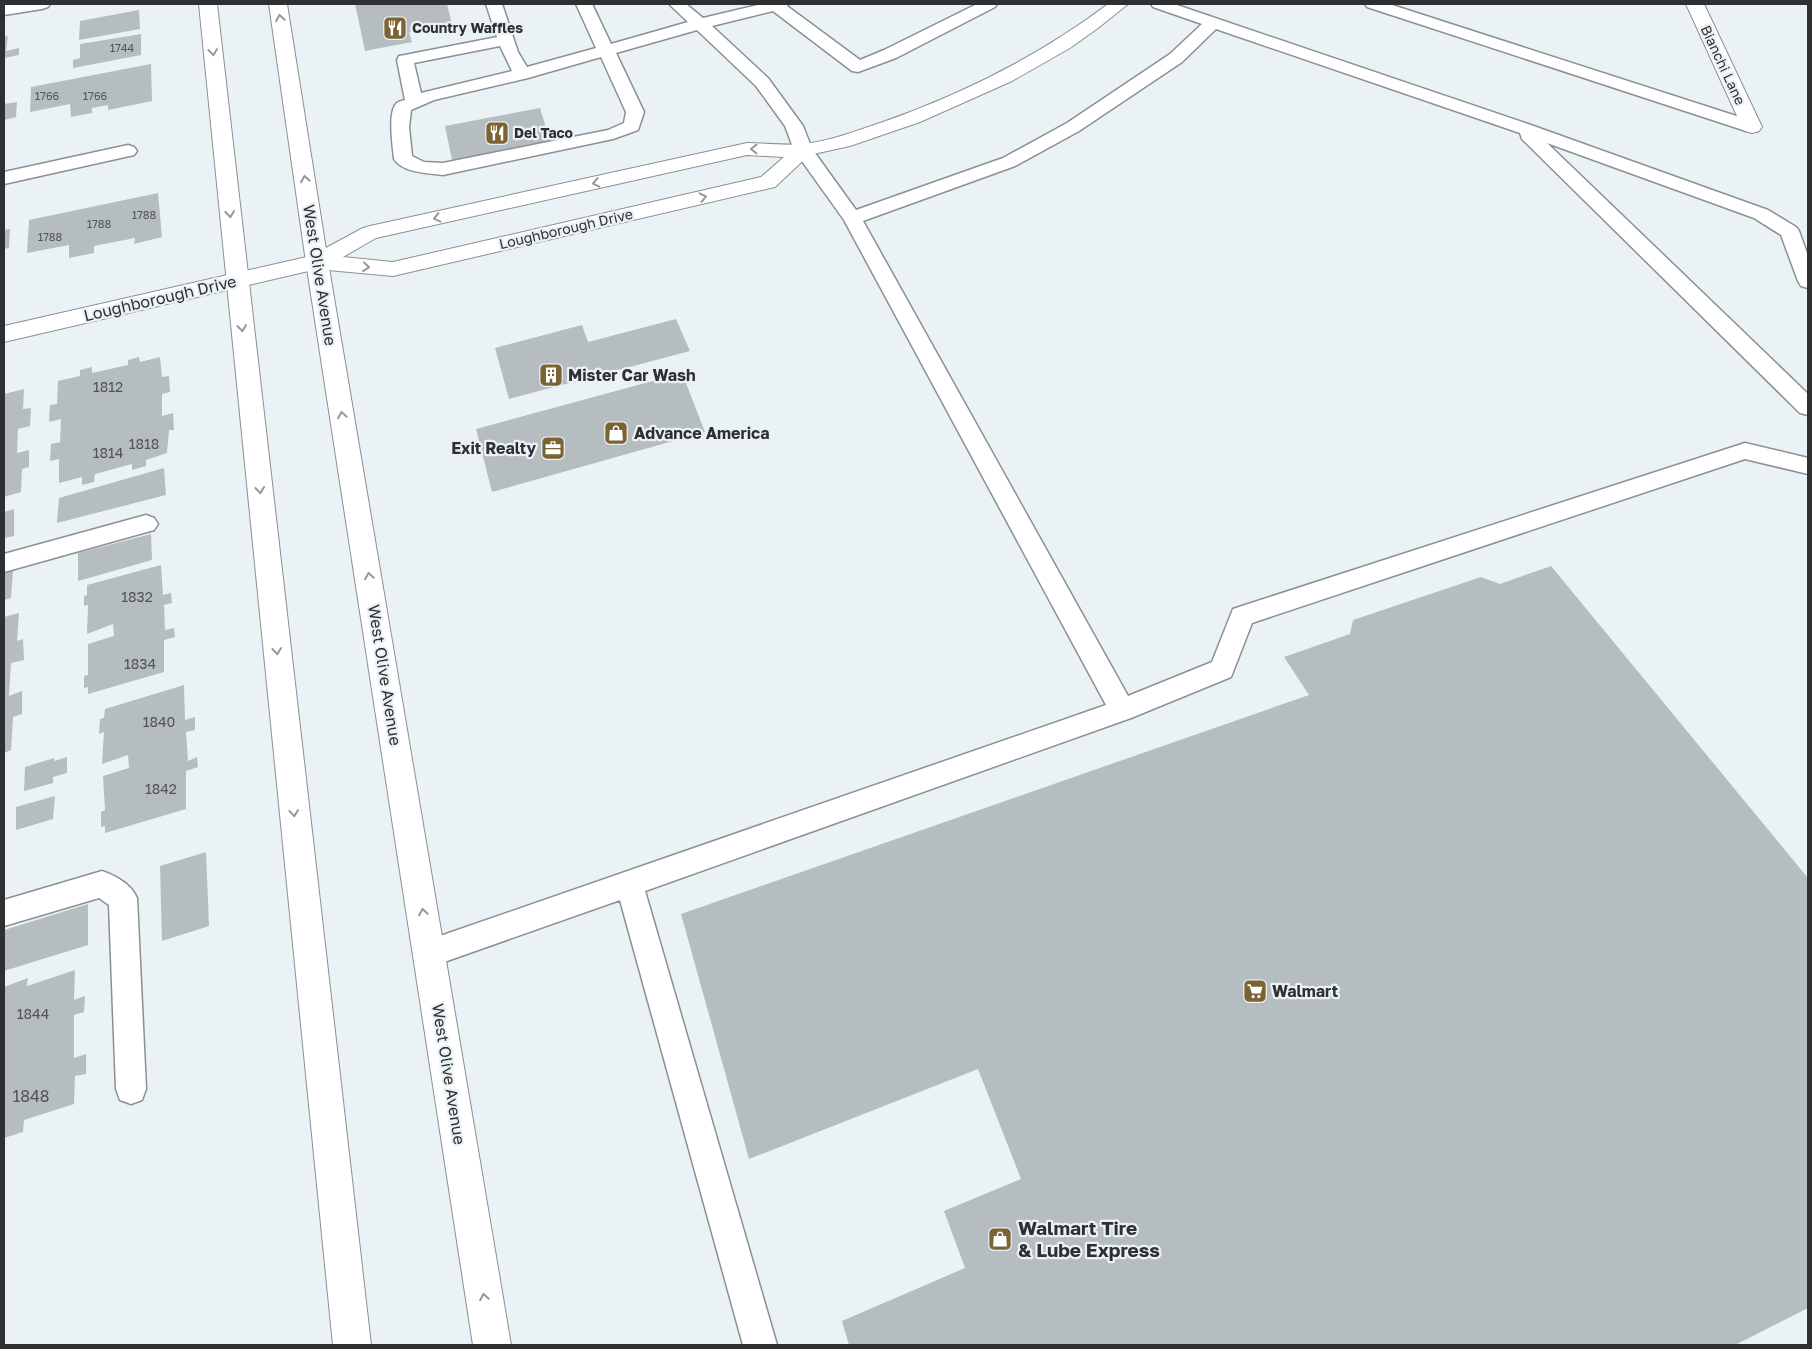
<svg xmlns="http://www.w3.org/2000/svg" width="1812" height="1349" viewBox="0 0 1812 1349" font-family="'Golos Text',sans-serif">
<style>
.building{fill:#b6bdc0}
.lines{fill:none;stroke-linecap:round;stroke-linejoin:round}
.lane-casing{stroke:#8a9094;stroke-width:3}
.street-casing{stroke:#8a9094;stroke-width:2}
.secondary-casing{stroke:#8a9094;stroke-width:2}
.lane{fill:#fff;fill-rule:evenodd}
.street{fill:#fff;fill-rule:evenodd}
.secondary{fill:#fff;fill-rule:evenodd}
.oneway{stroke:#969899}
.labels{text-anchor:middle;stroke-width:4.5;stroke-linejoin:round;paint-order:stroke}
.far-number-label{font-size:11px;fill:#505456}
.far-poi-label{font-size:14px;font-weight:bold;fill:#2e3133;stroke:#ebf2f6;text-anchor:start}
.far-street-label{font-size:14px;fill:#2e3133;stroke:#ebf2f6}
.number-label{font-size:14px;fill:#505456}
.street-label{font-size:16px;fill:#2e3133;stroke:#ebf2f6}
.poi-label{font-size:16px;font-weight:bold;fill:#2e3133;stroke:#ebf2f6;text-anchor:start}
.near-number-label{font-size:16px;fill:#505456}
.near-poi-label{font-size:19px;font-weight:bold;fill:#2e3133;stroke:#ebf2f6;text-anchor:start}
</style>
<rect width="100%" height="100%" fill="#ebf2f6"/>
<!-- building -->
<path class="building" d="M 355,4 L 447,4 L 452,24 L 409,32 L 412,42 L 365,51 Z
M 139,10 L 140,29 L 79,40 L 80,21 Z
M 141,34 L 141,55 L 73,68 L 73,60 L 80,58 L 80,44 Z
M 8,36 L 6,51 L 19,48 L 19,55 L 4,58 L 4,37 Z
M 151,64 L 152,101 L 108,110 L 108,105 L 92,108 L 92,113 L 71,117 L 70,104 L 30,112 L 31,87 Z
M 17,102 L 16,117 L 4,120 L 4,104 Z
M 540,108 L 550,141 L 452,160 L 445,126 Z
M 158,193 L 162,237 L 134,244 L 135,238 L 94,246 L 94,253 L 69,258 L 69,245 L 27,253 L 29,220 Z
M 10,229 L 9,248 L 4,249 L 4,230 Z
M 676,319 L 690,351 L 509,399 L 495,348 L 582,325 L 588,342 Z
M 139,357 L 140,362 L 160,357 L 162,377 L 169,376 L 170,392 L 162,394 L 162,416 L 173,413 L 174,430 L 169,430 L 167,453 L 146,460 L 146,466 L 132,470 L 132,464 L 95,474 L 94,482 L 82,485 L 82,477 L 59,483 L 59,459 L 50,461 L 51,444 L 60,442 L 61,419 L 49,422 L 50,405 L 57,404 L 58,381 L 80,376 L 80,370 L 92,367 L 92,373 L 128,365 L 128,360 Z
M 682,373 L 705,432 L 492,492 L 476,429 Z
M 24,389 L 23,409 L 31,408 L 30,426 L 18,429 L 17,453 L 29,450 L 29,467 L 22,469 L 21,492 L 4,497 L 4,394 Z
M 164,468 L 166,495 L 57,523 L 59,498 Z
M 14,509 L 14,536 L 4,538 L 4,512 Z
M 151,534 L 152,560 L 78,581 L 78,553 Z
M 161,565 L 163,595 L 171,593 L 172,603 L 164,605 L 165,630 L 174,628 L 175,637 L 164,640 L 164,672 L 88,694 L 88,687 L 84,688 L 84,676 L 88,675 L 88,644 L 114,636 L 113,624 L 87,634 L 88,605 L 84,606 L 84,596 L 87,595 L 87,585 Z
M 1551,566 L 1808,878 L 1808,1308 L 1735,1345 L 849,1345 L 842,1321 L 965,1268 L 944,1211 L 1021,1179 L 978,1069 L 749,1159 L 681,914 L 1309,695 L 1284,657 L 1350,634 L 1353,620 L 1481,577 L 1500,584 Z
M 13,570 L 11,598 L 4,600 L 4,572 Z
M 19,613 L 17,641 L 23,639 L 24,660 L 11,663 L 9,696 L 22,691 L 22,714 L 13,717 L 11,750 L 4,753 L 4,617 Z
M 184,685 L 185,720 L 195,717 L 195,730 L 186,732 L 188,761 L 197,757 L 198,767 L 186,771 L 186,809 L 105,833 L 105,826 L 101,827 L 101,812 L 105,810 L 103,776 L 129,768 L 128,755 L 102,764 L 104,732 L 99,734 L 100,719 L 104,718 L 105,709 Z
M 67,757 L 67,773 L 53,777 L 53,783 L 24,791 L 25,767 L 54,758 L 54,761 Z
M 55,796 L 53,819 L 16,830 L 16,807 Z
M 206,852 L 209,926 L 162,941 L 160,866 Z
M 88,904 L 88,945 L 4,971 L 4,930 Z
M 75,970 L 74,1000 L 85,996 L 84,1012 L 74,1015 L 74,1058 L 86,1054 L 86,1074 L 75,1076 L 74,1104 L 24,1120 L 23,1132 L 4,1138 L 4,987 L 28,978 L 27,986 Z"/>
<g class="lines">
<!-- lane casing -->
<g class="lane-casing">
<path id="lane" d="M 13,4 L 50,4 L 48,7 L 42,9 L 4,15 L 4,5 Z
M 486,4 L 502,4 L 518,52 L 527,67 L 596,48 L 576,4 L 592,4 L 611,44 L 688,22 L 669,4 L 686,4 L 703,18 L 762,4 L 789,4 L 787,6 L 860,60 L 884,50 L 977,4 L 997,4 L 995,7 L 896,58 L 858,72 L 852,71 L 773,11 L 712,26 L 768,78 L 803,126 L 812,149 L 856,210 L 1003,158 L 1067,123 L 1170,54 L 1202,24 L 1153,7 L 1151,4 L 1174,4 L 1528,124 L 1768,210 L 1796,227 L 1799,231 L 1808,256 L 1808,288 L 1801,286 L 1798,281 L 1781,235 L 1754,218 L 1547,143 L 1808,394 L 1808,415 L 1800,413 L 1522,139 L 1520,133 L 1216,29 L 1182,62 L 1079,131 L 1015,166 L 863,221 L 1128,696 L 1212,662 L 1233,609 L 1242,606 L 1745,443 L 1808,458 L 1808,474 L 1745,459 L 1252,623 L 1231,677 L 1131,718 L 645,891 L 777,1345 L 743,1345 L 620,900 L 430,967 L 420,963 L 416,953 L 420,943 L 1106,705 L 844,220 L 794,150 L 785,126 L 756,86 L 697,30 L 616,53 L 644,112 L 638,130 L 613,139 L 443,175 C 428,173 403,173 394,159 C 393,147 387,111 397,103 C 399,101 402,101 405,100 L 397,60 L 399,56 L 405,55 L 497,37 ZM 500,46 L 512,71 L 421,93 L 414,63 ZM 601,57 L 626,112 L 624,123 L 608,130 L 443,163 L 424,162 L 412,156 L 409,127 L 411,110 L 434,100 L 528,78 Z
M 1365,4 L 1389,4 L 1758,123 L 1761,127 L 1758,131 L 1752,132 L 1746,131 L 1367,7 Z
M 128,145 L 134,147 L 137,151 L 134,155 L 4,184 L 4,172 Z
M 146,515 L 154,518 L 158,524 L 154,530 L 4,572 L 4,554 Z
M 102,871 C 116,876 131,884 137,898 L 146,1089 L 142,1100 L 131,1104 L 120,1100 L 116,1089 L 109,905 L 99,898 L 4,926 L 4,900 Z"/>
</g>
<!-- street casing -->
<g class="street-casing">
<path id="street" d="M 1108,4 L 1128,4 L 1098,28 L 1070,48 L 1012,81 L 920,122 L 850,146 L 809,155 L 775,187 L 393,276 L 317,269 L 4,342 L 4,326 L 311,256 L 363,228 L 370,226 L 747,143 C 766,143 785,146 804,144 C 830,141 856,131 880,123 C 963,94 1039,56 1108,4 ZM 747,155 L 784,157 L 761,177 L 393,262 L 343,257 L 376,238 Z
M 1686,4 L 1704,4 L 1762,127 L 1759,131 L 1752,133 L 1745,131 L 1742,127 Z"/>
</g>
<!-- secondary casing -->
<g class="secondary-casing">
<path id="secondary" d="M 199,4 L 217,4 L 371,1345 L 333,1345 Z
M 269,4 L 287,4 L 328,262 L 511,1345 L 473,1345 L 306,262 Z"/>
</g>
<!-- lane -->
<use href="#lane" class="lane"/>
<!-- street -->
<use href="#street" class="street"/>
<!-- secondary -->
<use href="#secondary" class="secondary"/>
</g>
<!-- one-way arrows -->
<defs><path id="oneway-chevron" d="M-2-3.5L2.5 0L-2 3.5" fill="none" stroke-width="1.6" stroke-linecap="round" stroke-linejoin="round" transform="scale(1.25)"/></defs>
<g class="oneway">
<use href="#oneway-chevron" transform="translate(280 18) rotate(-99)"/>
<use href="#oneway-chevron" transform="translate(213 52) rotate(84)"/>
<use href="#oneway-chevron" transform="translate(754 149) rotate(-180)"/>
<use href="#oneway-chevron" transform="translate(305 179) rotate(-99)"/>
<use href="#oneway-chevron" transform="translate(596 183) rotate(167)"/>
<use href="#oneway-chevron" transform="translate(703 197) rotate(-13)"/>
<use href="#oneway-chevron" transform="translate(230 214) rotate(84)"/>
<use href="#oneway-chevron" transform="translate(437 218) rotate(167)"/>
<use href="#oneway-chevron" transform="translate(366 267) rotate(6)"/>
<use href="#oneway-chevron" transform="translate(242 328) rotate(84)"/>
<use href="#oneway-chevron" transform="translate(342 415) rotate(-99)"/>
<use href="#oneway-chevron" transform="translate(260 490) rotate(84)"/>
<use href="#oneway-chevron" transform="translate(369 576) rotate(-99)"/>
<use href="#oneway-chevron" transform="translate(277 651) rotate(84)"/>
<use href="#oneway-chevron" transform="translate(294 813) rotate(84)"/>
<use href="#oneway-chevron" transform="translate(423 912) rotate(-99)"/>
<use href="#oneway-chevron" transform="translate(484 1297) rotate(-99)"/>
</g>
<!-- icons -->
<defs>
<g id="restaurant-square" transform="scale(1.25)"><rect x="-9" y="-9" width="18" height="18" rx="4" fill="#7b6333" stroke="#ebf2f6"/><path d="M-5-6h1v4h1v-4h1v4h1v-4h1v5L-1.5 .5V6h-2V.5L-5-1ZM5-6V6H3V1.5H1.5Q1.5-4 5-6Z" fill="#fff"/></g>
<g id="building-square" transform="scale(1.25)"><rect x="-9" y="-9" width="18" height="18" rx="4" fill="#7b6333" stroke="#ebf2f6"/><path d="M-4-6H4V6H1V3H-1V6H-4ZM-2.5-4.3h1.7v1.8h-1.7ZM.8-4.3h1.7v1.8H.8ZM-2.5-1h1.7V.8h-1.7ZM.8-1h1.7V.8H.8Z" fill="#fff"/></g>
<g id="shop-square" transform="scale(1.25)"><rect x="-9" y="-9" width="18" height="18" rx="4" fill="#7b6333" stroke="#ebf2f6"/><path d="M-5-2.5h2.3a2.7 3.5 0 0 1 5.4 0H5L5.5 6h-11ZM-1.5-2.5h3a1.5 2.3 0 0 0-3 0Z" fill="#fff"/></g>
<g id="office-square" transform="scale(1.25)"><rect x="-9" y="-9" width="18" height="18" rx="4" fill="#7b6333" stroke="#ebf2f6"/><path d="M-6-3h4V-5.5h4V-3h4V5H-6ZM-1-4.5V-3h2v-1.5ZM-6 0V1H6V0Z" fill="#fff"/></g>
<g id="supermarket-square" transform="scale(1.25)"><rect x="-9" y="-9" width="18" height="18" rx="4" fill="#7b6333" stroke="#ebf2f6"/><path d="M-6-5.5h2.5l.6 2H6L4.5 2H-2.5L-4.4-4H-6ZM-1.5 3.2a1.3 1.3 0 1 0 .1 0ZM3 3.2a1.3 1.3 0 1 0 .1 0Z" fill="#fff"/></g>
</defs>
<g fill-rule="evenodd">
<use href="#restaurant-square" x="395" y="28"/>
<use href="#restaurant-square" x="497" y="133"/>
<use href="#building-square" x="551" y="375"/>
<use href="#shop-square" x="616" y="433"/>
<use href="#office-square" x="553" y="448"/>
<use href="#supermarket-square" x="1255" y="991"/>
<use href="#shop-square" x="1000" y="1239"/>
</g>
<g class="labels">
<!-- far-number labels -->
<g class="far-number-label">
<text x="122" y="52">1744</text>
<text x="47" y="100">1766</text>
<text x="95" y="100">1766</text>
<text x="144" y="219">1788</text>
<text x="99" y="228">1788</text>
<text x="50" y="241">1788</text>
</g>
<!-- far-poi labels -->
<g class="far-poi-label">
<text x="412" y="33">Country Waffles</text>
<text x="514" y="138">Del Taco</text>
</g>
<!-- far-street labels -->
<g class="far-street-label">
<text transform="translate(1723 65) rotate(65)" y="5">Bianchi Lane</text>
<text transform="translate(566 229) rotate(-13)" y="5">Loughborough Drive</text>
</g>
<!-- number labels -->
<g class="number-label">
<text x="108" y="392">1812</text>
<text x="144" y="449">1818</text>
<text x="108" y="458">1814</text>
<text x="137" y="602">1832</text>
<text x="140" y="669">1834</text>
<text x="159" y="727">1840</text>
<text x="161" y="794">1842</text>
<text x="33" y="1019">1844</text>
</g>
<!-- street labels -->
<g class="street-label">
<text transform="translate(320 275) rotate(81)" y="6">West Olive Avenue</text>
<text transform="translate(160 298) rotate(-13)" y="6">Loughborough Drive</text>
<text transform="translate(385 675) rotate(81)" y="6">West Olive Avenue</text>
<text transform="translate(449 1074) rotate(81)" y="6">West Olive Avenue</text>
</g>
<!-- poi labels -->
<g class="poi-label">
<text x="568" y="381">Mister Car Wash</text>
<text x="634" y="439">Advance America</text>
<text x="536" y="454" text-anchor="end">Exit Realty</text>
<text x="1272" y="997">Walmart</text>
</g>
<!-- near-number labels -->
<g class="near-number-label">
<text x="31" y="1102">1848</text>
</g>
<!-- near-poi labels -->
<g class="near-poi-label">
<text x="1018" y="1235">Walmart Tire<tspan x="1018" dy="22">&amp; Lube Express</tspan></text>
</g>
</g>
<!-- border -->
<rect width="1812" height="1349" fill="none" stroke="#2e3133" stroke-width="10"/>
</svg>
